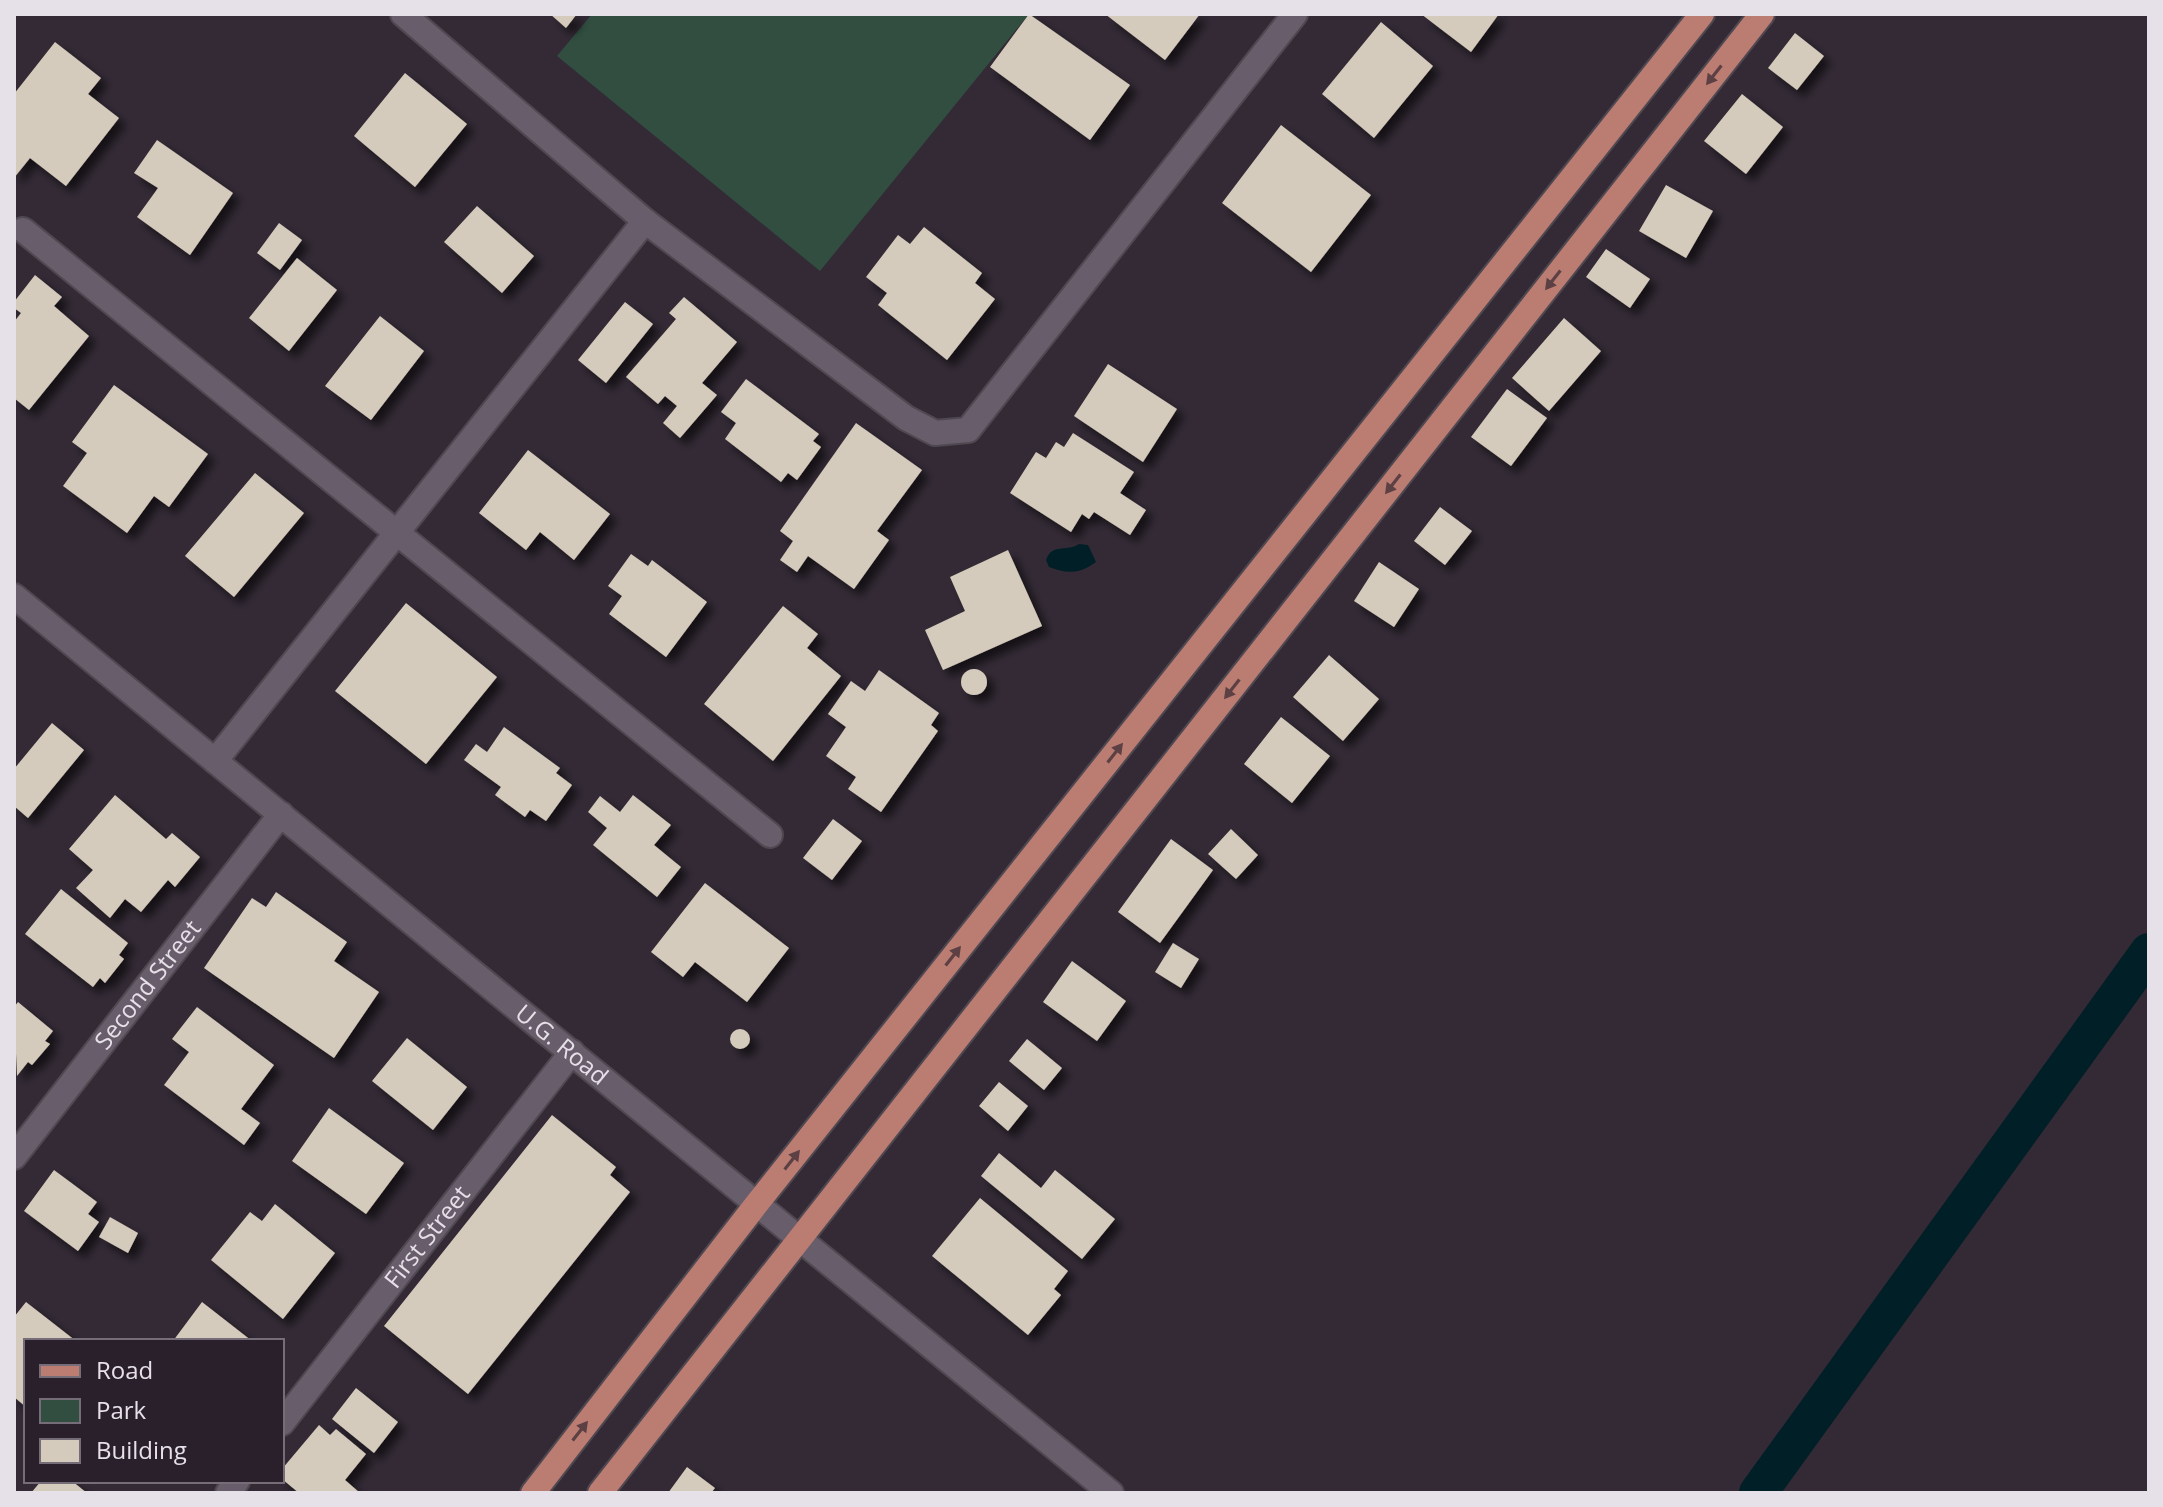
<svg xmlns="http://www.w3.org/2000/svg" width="2163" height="1507" viewBox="0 0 2163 1507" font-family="'Open Sans',sans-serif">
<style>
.green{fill:#314e41}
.water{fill:#001f27}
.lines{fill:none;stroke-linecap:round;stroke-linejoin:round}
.canal{stroke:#001f27;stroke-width:38}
.building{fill:#d5cbbc;filter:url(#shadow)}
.minor-casing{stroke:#4f4851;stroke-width:28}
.major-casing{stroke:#4f4851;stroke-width:28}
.minor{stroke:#685e6b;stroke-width:24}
.major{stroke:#bb7c72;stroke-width:24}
.oneway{fill:#5c4044}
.labels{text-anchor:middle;stroke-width:8;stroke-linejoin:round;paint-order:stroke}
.street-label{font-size:24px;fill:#e6e0e8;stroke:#29202b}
</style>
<defs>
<filter id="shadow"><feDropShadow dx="7" dy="7" stdDeviation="4" flood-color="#0009"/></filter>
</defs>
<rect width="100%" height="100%" fill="#332a35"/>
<!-- green -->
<path class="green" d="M 592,14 L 1029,14 L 820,271 L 557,56 Z"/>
<!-- water -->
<path class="water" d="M 1079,544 L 1088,545 L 1096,562 C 1080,574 1067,574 1049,567 L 1046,560 C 1053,542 1065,553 1079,544 Z"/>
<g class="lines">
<!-- canal -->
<path class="canal" d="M 1758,1493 L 2149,952"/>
</g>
<!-- building -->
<path class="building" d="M 550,14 L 577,14 L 566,28 Z
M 1029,14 L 1130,85 L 1090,140 L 990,67 Z
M 1105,14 L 1200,14 L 1165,60 Z
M 1421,14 L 1499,14 L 1471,52 Z
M 1381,22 L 1433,66 L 1374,138 L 1322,94 Z
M 1795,33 L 1824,56 L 1797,90 L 1768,68 Z
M 55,42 L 101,78 L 88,94 L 119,118 L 66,186 L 30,158 L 14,178 L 14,94 Z
M 405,73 L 467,124 L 415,187 L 354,136 Z
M 1742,94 L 1783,127 L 1746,174 L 1704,141 Z
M 1281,125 L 1371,195 L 1311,272 L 1222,203 Z
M 157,140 L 233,193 L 190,255 L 137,217 L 158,188 L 134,173 Z
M 1666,185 L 1713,211 L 1686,258 L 1639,231 Z
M 477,206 L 534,256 L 502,293 L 444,242 Z
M 279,223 L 302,240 L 280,270 L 257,253 Z
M 924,227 L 982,273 L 975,283 L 995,299 L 947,360 L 878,305 L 887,293 L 866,277 L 898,235 L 910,244 Z
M 1606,249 L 1650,279 L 1630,308 L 1586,277 Z
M 297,258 L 337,290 L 289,351 L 249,318 Z
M 35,275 L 62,297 L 54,306 L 89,336 L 29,410 L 14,398 L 14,322 L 21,313 L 14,308 L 14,302 Z
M 684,297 L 737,342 L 702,383 L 717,395 L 680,438 L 663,423 L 677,406 L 665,396 L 658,404 L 626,377 L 676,319 L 669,313 Z
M 625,302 L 653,324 L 606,383 L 578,360 Z
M 380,316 L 424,351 L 371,420 L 325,386 Z
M 1564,318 L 1601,351 L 1549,411 L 1512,378 Z
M 1108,364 L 1177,409 L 1143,462 L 1074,416 Z
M 746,379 L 819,434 L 813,441 L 821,447 L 797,480 L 788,473 L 781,482 L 725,439 L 736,423 L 721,412 Z
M 114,385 L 208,454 L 169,507 L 154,496 L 127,533 L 63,486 L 87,453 L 72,442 Z
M 1507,389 L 1547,418 L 1511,466 L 1471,437 Z
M 856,423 L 922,470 L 877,531 L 889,540 L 854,589 L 808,556 L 797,572 L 780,560 L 793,541 L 780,531 Z
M 1073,433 L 1134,472 L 1120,493 L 1146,510 L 1130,535 L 1094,512 L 1089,519 L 1082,514 L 1071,532 L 1010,493 L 1036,452 L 1046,458 L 1056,442 L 1064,447 Z
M 528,450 L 610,514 L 574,560 L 540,532 L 526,550 L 479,513 Z
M 255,473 L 304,513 L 234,597 L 185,556 Z
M 1440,507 L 1472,531 L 1445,565 L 1414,541 Z
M 1008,550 L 1042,626 L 943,670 L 925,630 L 965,611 L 950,577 Z
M 631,554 L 648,566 L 652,560 L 707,602 L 666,657 L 609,614 L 622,596 L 608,586 Z
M 1379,562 L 1419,589 L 1394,627 L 1354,601 Z
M 406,603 L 497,677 L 426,764 L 335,691 Z
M 783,606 L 818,634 L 807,648 L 841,676 L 773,761 L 704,704 Z
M 1329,655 L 1379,699 L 1343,741 L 1293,697 Z
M961 682a13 13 0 1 1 26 0a13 13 0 1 1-26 0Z
M 879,670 L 939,713 L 931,725 L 938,731 L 881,812 L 848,789 L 856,777 L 826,756 L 846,727 L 828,714 L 851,681 L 865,691 Z
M 1281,717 L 1330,756 L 1292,803 L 1244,764 Z
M 52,723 L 84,750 L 28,818 L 14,806 L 14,769 Z
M 504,727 L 560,768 L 556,773 L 572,785 L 546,821 L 530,810 L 525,817 L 495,795 L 501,787 L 464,760 L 476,744 L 487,752 Z
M 115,795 L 166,839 L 172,833 L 200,857 L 175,887 L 168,880 L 141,912 L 125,899 L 110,918 L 76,888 L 93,870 L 69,849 Z
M 633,795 L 671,825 L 654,845 L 681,867 L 657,897 L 593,845 L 607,828 L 588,812 L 600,796 L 620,812 Z
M 833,819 L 862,841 L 832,880 L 803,858 Z
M 1231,829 L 1258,855 L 1236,879 L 1208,854 Z
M 1171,839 L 1213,870 L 1160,943 L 1118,912 Z
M 705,883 L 789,948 L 747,1002 L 695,962 L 683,977 L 651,952 Z
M 61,889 L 128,943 L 119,955 L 124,959 L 105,983 L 100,978 L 93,987 L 25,934 Z
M 276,892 L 347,942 L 334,961 L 379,992 L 334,1058 L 204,968 L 252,898 L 266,907 Z
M 1173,943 L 1199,959 L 1181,988 L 1155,972 Z
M 1072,961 L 1126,1001 L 1097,1041 L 1043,1002 Z
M 18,1002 L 53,1031 L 45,1041 L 50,1044 L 32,1065 L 28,1062 L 17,1076 L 14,1007 Z
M 197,1007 L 274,1065 L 241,1109 L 260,1123 L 244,1145 L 164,1085 L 189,1052 L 172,1039 Z
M730 1039a10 10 0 1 1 20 0a10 10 0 1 1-20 0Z
M 407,1038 L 467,1087 L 433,1130 L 372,1081 Z
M 1027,1039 L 1062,1068 L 1044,1090 L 1009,1061 Z
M 999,1082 L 1028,1106 L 1008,1131 L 979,1106 Z
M 329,1108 L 404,1163 L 366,1214 L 292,1161 Z
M 552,1115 L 616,1167 L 610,1175 L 630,1192 L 468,1394 L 384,1326 Z
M 999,1153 L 1041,1188 L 1055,1170 L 1115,1219 L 1082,1259 L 981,1176 Z
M 54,1170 L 97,1202 L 88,1214 L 99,1222 L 78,1251 L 24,1211 Z
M 980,1198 L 1068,1271 L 1054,1289 L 1061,1295 L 1028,1335 L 932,1256 Z
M 275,1204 L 335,1253 L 283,1319 L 211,1260 L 250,1212 L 262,1221 Z
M 110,1217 L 138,1233 L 128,1253 L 99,1237 Z
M 26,1302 L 76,1341 L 26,1341 L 26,1407 L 14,1397 L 14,1317 Z
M 202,1302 L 252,1341 L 173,1341 Z
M 356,1388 L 398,1422 L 374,1453 L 332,1419 Z
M 319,1425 L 330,1435 L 336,1429 L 366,1454 L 345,1480 L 360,1493 L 299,1493 L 282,1479 L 282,1469 Z
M 687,1467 L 715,1488 L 711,1493 L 668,1493 Z
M 41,1481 L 72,1481 L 87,1493 L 31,1493 Z"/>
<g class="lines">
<!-- minor casing -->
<g class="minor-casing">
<g id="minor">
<path d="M 403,14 L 645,221 L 906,418 L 935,433 L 968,430 L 1295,14"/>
<path d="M 23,230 L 770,835"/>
<path id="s1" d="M 14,596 C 380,895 743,1196 1111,1493"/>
<path d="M 215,761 L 645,221"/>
<path id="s2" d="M 14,1157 L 281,814"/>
<path id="s3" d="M 282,1423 L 572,1052"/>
<path d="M 228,1493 L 237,1481"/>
</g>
</g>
<!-- major casing -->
<g class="major-casing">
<path id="major" d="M 533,1493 L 755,1206 L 1702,14
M 600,1493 L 1762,14"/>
</g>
<!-- minor -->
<use href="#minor" class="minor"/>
<!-- major -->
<use href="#major" class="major"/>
</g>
<!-- one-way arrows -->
<defs><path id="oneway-solid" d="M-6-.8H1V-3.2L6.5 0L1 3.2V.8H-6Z" transform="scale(2)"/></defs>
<g class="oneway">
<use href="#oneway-solid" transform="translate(1714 75) rotate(128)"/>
<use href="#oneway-solid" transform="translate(1553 280) rotate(128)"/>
<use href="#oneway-solid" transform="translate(1393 484) rotate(128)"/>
<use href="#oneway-solid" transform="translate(1232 689) rotate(128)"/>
<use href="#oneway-solid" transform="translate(1115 753) rotate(-52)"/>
<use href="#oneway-solid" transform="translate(953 956) rotate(-52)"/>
<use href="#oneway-solid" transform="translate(792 1160) rotate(-52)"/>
<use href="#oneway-solid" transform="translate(580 1431) rotate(-52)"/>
</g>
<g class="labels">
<!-- street labels -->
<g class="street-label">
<text dy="8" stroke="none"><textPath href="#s2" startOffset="218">Second Street</textPath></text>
<text dy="8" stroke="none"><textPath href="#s1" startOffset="708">U.G. Road</textPath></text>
<text dy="8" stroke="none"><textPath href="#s3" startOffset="236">First Street</textPath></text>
</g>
</g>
<!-- border -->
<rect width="2163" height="1507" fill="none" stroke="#e6e0e8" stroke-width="32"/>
<!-- legend -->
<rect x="24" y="1339" width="260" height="144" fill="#29202b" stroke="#756d77" stroke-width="2"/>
<rect x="40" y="1365" width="40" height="12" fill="#bb7c72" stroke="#756d77" stroke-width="2"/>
<text x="96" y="1379" font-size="24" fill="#e6e0e8">Road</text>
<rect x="40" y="1399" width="40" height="24" fill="#314e41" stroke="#756d77" stroke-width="2"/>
<text x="96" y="1419" font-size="24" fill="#e6e0e8">Park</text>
<rect x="40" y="1439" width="40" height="24" fill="#d5cbbc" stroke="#756d77" stroke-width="2"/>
<text x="96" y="1459" font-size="24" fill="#e6e0e8">Building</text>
</svg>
